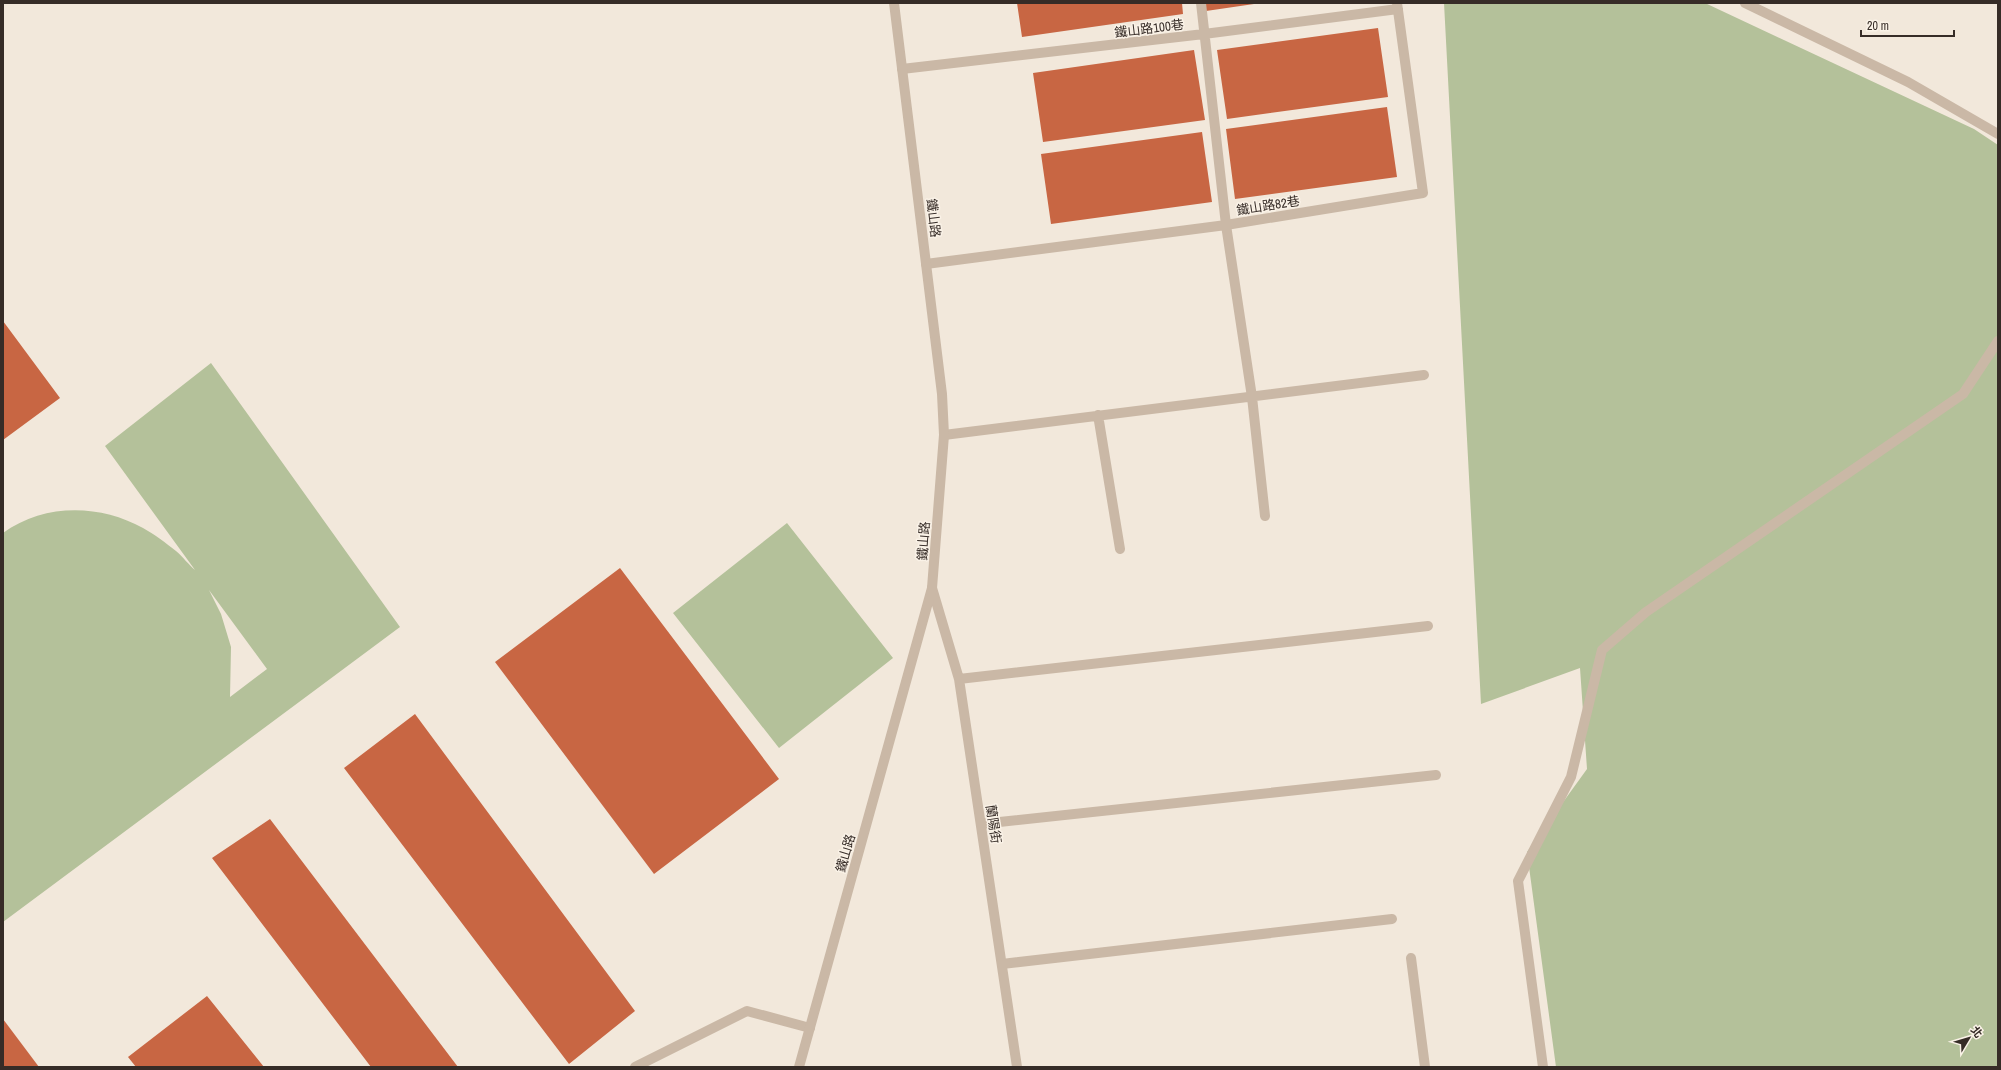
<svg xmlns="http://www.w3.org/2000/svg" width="2001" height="1070" viewBox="0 0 2001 1070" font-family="'Archivo Narrow','Noto Sans TC',sans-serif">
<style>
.green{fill:#b4c19a;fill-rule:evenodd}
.building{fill:#c86643}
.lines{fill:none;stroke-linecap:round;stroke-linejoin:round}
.service{stroke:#cab8a6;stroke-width:10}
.tertiary{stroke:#cab8a6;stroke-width:10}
.labels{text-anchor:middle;stroke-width:3;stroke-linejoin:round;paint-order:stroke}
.street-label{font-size:13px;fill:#362c27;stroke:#faf2e7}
</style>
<rect width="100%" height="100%" fill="#f2e8db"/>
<!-- green -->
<path class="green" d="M 1444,3 L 1705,3 L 1974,129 L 1998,145 L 1998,1067 L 1556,1067 L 1527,852 L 1587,769 L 1580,668 L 1481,704 Z
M 211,363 L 400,627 L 3,922 L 3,533 C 44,503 100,504 143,528 C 154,534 166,543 176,551 C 183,557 189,565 195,570 L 105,446 ZM 209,590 L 267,669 L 230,697 L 231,647 L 221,614 Z
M 787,523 L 893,658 L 779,748 L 673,613 Z"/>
<!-- building -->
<path class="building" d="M 1017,3 L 1182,3 L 1183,14 L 1022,37 Z
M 1204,3 L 1254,3 L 1254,4 L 1206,11 Z
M 1378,28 L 1388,97 L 1227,119 L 1217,50 Z
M 1194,50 L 1205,120 L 1043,142 L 1033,73 Z
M 1387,107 L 1397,177 L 1235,199 L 1226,129 Z
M 1202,132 L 1212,202 L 1051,224 L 1041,154 Z
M 3,321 L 60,398 L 3,440 Z
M 620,568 L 779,779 L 654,874 L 495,662 Z
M 415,714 L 635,1011 L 569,1064 L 344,768 Z
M 270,819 L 458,1067 L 371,1067 L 212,858 Z
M 207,996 L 264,1067 L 136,1067 L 128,1057 Z
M 3,1019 L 39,1067 L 3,1067 Z"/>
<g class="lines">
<!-- service -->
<path class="service" d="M 1201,3 L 1226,225 L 1252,397 L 1265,516
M 1745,3 L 1908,82 L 1998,134
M 902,69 L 1204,34 L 1398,9
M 926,264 L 1226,225 L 1423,193 L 1397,3
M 1098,415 L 1120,549
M 944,435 L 1424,375
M 932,588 L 959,679 L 1017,1067
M 959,679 L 1428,626
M 981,824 L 1436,775
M 1411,958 L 1425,1067
M 1002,964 L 1392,919
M 635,1067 L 747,1011 L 810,1028
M 1543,1067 L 1518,881 L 1571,777 L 1602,650 L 1646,612 L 1963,394 L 1998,341"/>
<!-- tertiary -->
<path class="tertiary" d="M 799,1067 L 932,588 L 944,435 L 942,394 L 894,3"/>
</g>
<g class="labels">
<!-- street labels -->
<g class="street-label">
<text transform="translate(1149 28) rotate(-7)" y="5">鐵山路100巷</text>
<text transform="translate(1268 205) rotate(-9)" y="5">鐵山路82巷</text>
<text transform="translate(934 218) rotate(83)" y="5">鐵山路</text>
<text transform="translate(923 541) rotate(-86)" y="5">鐵山路</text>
<text transform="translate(994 824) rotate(81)" y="5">蘭陽街</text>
<text transform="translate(845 853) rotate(-74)" y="5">鐵山路</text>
</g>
</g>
<!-- border -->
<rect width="2001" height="1070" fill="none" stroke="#362c27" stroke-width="8"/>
<!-- north arrow -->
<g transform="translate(1969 1038) rotate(52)" stroke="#faf2e7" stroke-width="3" paint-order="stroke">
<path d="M0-3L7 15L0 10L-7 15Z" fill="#362c27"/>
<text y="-6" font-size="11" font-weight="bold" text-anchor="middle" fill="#362c27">北</text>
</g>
<!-- scale -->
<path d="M1861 30v6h93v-6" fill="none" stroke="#362c27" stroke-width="2"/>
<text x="1867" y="30" font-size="12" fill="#362c27" stroke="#faf2e7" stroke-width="3" paint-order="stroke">20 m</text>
</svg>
